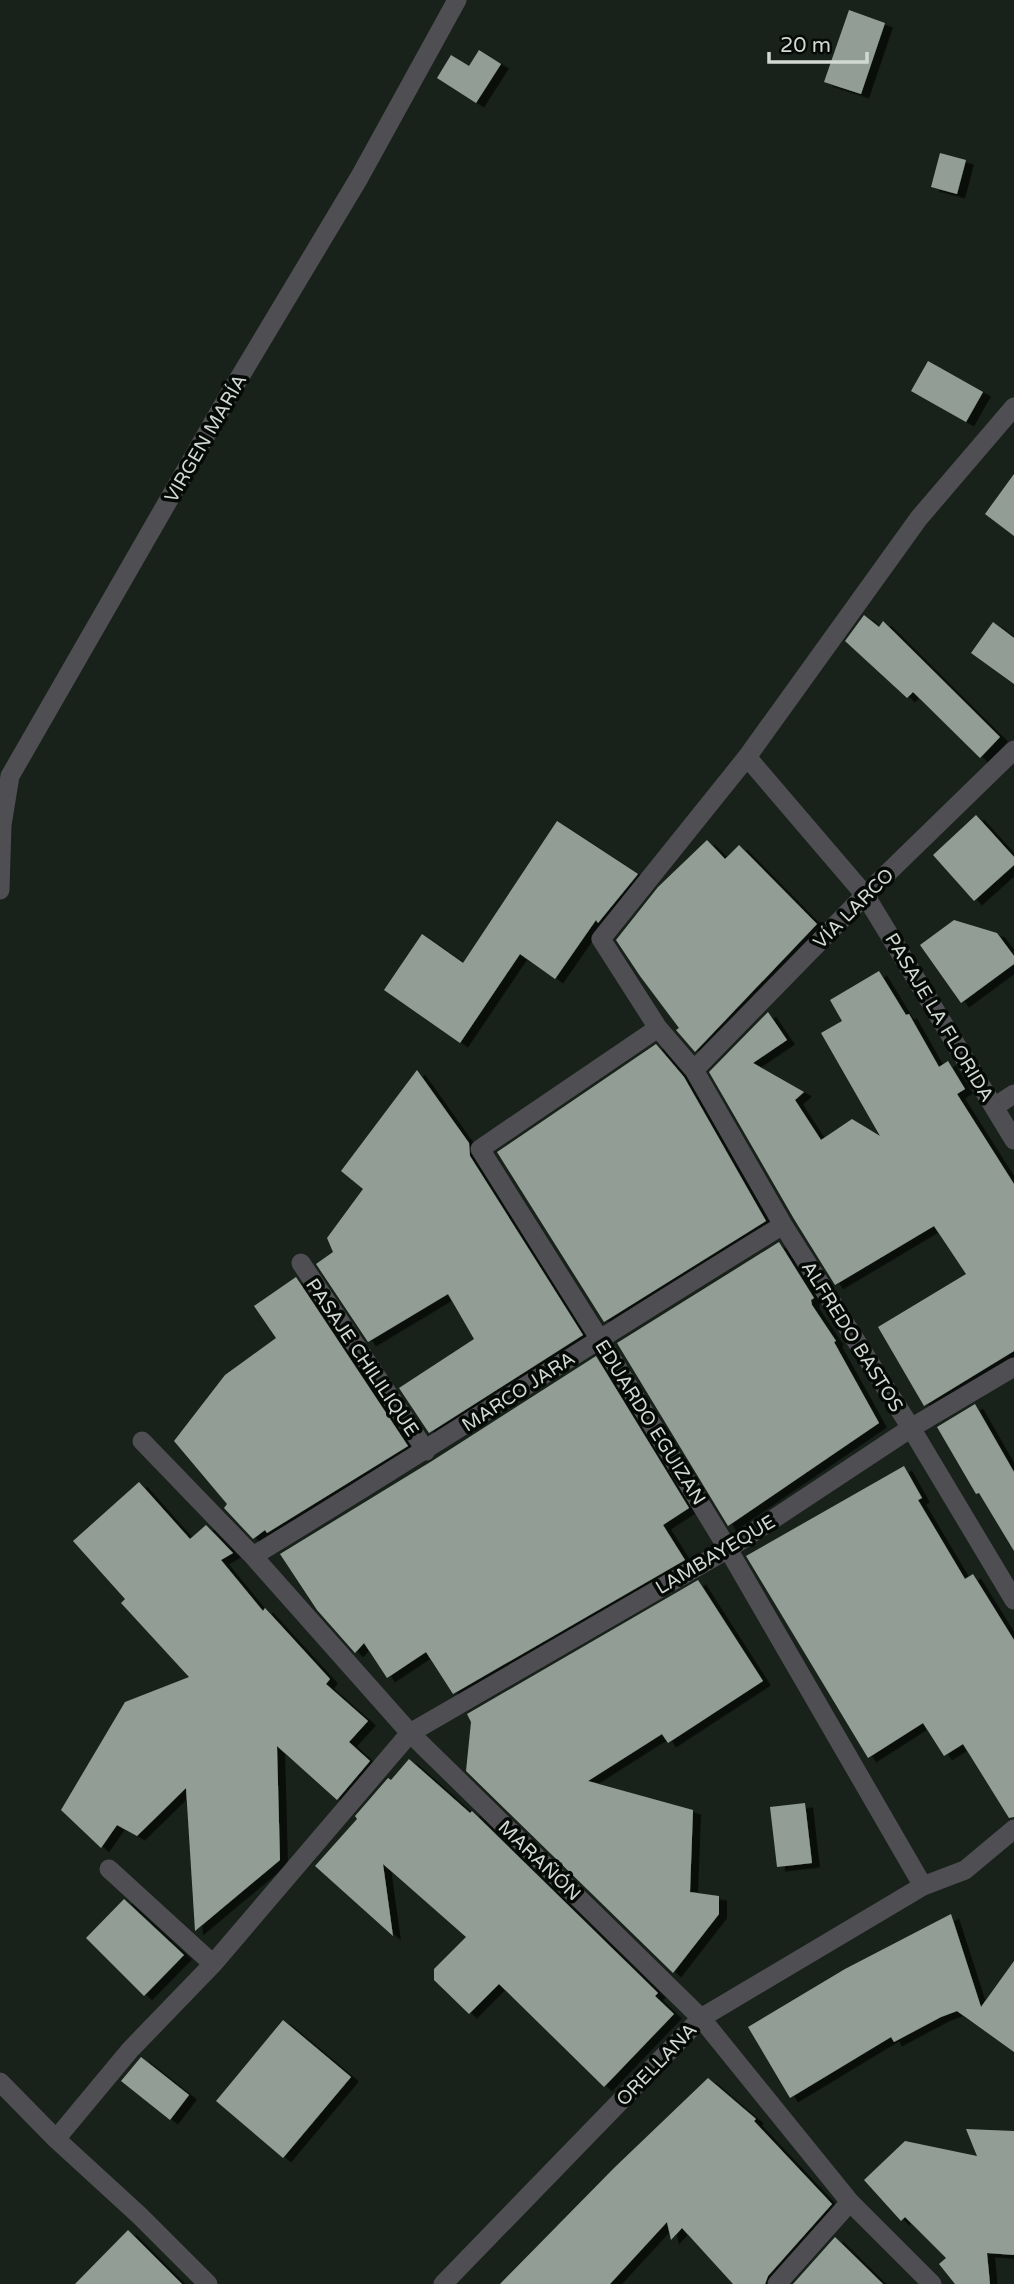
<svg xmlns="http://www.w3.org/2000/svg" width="1014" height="2284" viewBox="0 0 1014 2284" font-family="'Varela Round',sans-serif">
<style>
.building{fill:#929e95;filter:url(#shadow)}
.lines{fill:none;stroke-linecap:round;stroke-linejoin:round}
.minor{stroke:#4f4e53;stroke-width:19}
.labels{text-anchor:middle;stroke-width:7;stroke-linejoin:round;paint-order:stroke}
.street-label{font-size:19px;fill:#d2d9d4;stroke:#060a07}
</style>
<defs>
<filter id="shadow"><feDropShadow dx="8" dy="4.5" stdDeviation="0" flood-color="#0009"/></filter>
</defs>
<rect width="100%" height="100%" fill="#18221a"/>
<!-- building -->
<path class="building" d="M 849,10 L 885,23 L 861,94 L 824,82 Z
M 479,50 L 501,64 L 476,103 L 437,78 L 451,55 L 469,66 Z
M 940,153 L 966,160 L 957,194 L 931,187 Z
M 928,361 L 983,392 L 966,422 L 911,391 Z
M 1014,474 L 1014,536 L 985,514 Z
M 864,615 L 879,627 L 883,621 L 1000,737 L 980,758 L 913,692 L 907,698 L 845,641 Z
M 993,622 L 1014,638 L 1014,684 L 971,653 Z
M 976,815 L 1014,857 L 1014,865 L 974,901 L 933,855 Z
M 557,821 L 638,874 L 598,923 L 596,920 L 555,979 L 520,954 L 460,1043 L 384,990 L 422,934 L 463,963 Z
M 707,840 L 725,859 L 739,845 L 817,924 L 695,1052 L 676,1030 L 679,1028 L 640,976 L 616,940 L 658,887 Z
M 954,920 L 997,933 L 1014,956 L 1014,964 L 961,1003 L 920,945 Z
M 879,971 L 906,1015 L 909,1014 L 939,1067 L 948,1061 L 965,1089 L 957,1094 L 1014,1184 L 1014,1351 L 924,1406 L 878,1327 L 966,1274 L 934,1226 L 835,1285 L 794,1219 L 709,1072 L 768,1012 L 787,1040 L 753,1063 L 804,1092 L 795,1100 L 821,1140 L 852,1119 L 880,1136 L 821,1033 L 842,1021 L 830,1000 Z
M 656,1044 L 684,1077 L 766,1221 L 604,1322 L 497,1152 Z
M 417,1070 L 469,1143 L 470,1156 L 583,1335 L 429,1433 L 399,1388 L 474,1339 L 448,1294 L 368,1342 L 316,1264 L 333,1252 L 327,1238 L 363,1189 L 341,1171 Z
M 779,1242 L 814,1298 L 811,1300 L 812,1305 L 836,1341 L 834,1342 L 879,1423 L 728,1526 L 617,1343 Z
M 296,1277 L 408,1446 L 267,1533 L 265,1530 L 253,1539 L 224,1508 L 227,1504 L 174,1441 L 225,1375 L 276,1338 L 254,1306 Z
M 596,1356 L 689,1508 L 663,1525 L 685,1560 L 453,1694 L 426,1652 L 387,1678 L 364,1643 L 355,1653 L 317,1610 L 280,1554 L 432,1461 Z
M 975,1404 L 1014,1472 L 1014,1551 L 979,1493 L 976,1494 L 937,1427 Z
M 904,1466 L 922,1498 L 918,1500 L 965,1579 L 973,1574 L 1014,1640 L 1014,1817 L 1009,1818 L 963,1744 L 944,1756 L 923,1723 L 868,1758 L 746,1556 Z
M 139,1482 L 190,1539 L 206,1525 L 233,1553 L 221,1560 L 263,1611 L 265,1608 L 330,1679 L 326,1684 L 368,1721 L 349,1742 L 370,1761 L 337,1800 L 277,1746 L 280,1860 L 195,1931 L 186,1788 L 137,1836 L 117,1825 L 101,1848 L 61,1810 L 125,1702 L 189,1677 L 121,1603 L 125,1599 L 73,1541 Z
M 698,1580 L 763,1681 L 668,1743 L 662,1734 L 588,1781 L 693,1810 L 690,1892 L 719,1896 L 719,1914 L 673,1973 L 466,1771 L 471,1722 L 467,1714 Z
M 409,1759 L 470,1813 L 472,1811 L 658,1993 L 655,1996 L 674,2014 L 604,2087 L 499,1984 L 469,2014 L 434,1980 L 434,1969 L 466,1937 L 383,1864 L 393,1936 L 315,1866 L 357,1819 L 355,1816 L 388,1778 L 391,1780 Z
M 805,1803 L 812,1863 L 777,1867 L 770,1807 Z
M 124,1899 L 184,1955 L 144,1996 L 86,1938 Z
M 951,1914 L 981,2007 L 1014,1961 L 1014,2052 L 957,2011 L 941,2017 L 894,2042 L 891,2037 L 790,2098 L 748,2027 L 845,1969 Z
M 283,2020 L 351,2077 L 283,2158 L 216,2101 Z
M 141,2057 L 189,2095 L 170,2120 L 121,2081 Z
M 708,2078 L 756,2119 L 754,2121 L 832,2204 L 768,2276 L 765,2284 L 733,2284 L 682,2228 L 671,2240 L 667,2222 L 610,2284 L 500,2284 L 614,2168 Z
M 966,2129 L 1014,2131 L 1014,2255 L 987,2253 L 990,2284 L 955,2284 L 939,2264 L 946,2258 L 905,2217 L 901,2221 L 864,2180 L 905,2141 L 977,2156 Z
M 128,2230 L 182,2284 L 75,2284 Z
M 835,2237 L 883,2284 L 793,2284 Z"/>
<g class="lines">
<!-- minor -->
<path class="minor" d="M 1014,407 L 919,518 L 747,757 L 601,939 L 658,1028 L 694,1070 L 783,1225 L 911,1428 L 1014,1600
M 747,757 L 865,895 L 1014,1140
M 0,890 L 2,825 L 10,776 L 229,395 L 359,178 L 457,0
M 658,1028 L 480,1149 L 599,1338 L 728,1549 L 923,1886
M 694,1070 L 865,895 L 1014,750
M 994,1107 L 1014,1094
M 301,1263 L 426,1451
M 142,1441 L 253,1556 L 410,1733 L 701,2018 L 850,2202 L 932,2284
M 253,1556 C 431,1448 605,1334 783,1225
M 109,1869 L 213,1964
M 0,2082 L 56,2139
M 208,2284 L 140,2216 L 56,2139 L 130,2050 L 213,1964 L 410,1733 L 728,1549 L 911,1428 L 1014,1367
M 443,2284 L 701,2018 L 923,1886 L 965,1870 L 1014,1829
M 777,2284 L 850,2202"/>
</g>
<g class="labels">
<!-- street labels -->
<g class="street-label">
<text transform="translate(205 438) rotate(-60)" y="7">VIRGEN MARÍA</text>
<text transform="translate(853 908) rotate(-45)" y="7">VÍA LARCO</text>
<text transform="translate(940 1017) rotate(59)" y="7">PASAJE LA FLORIDA</text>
<text transform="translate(853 1336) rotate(58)" y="7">ALFREDO BASTOS</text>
<text transform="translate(363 1357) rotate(56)" y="7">PASAJE CHILILIQUE</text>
<text transform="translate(518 1391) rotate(-33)" y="7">MARCO JARA</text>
<text transform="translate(651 1422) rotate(58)" y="7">EDUARDO EGUIZAN</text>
<text transform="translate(715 1554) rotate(-31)" y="7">LAMBAYEQUE</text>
<text transform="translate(540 1860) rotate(44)" y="7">MARAÑÓN</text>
<text transform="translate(656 2064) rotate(-46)" y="7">ORELLANA</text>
</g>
</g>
<!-- scale -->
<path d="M769 52v10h98v-10" fill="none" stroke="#d2d9d4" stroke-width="3.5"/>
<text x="780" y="52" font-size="21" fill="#d2d9d4" stroke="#060a07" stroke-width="5" paint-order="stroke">20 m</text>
</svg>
